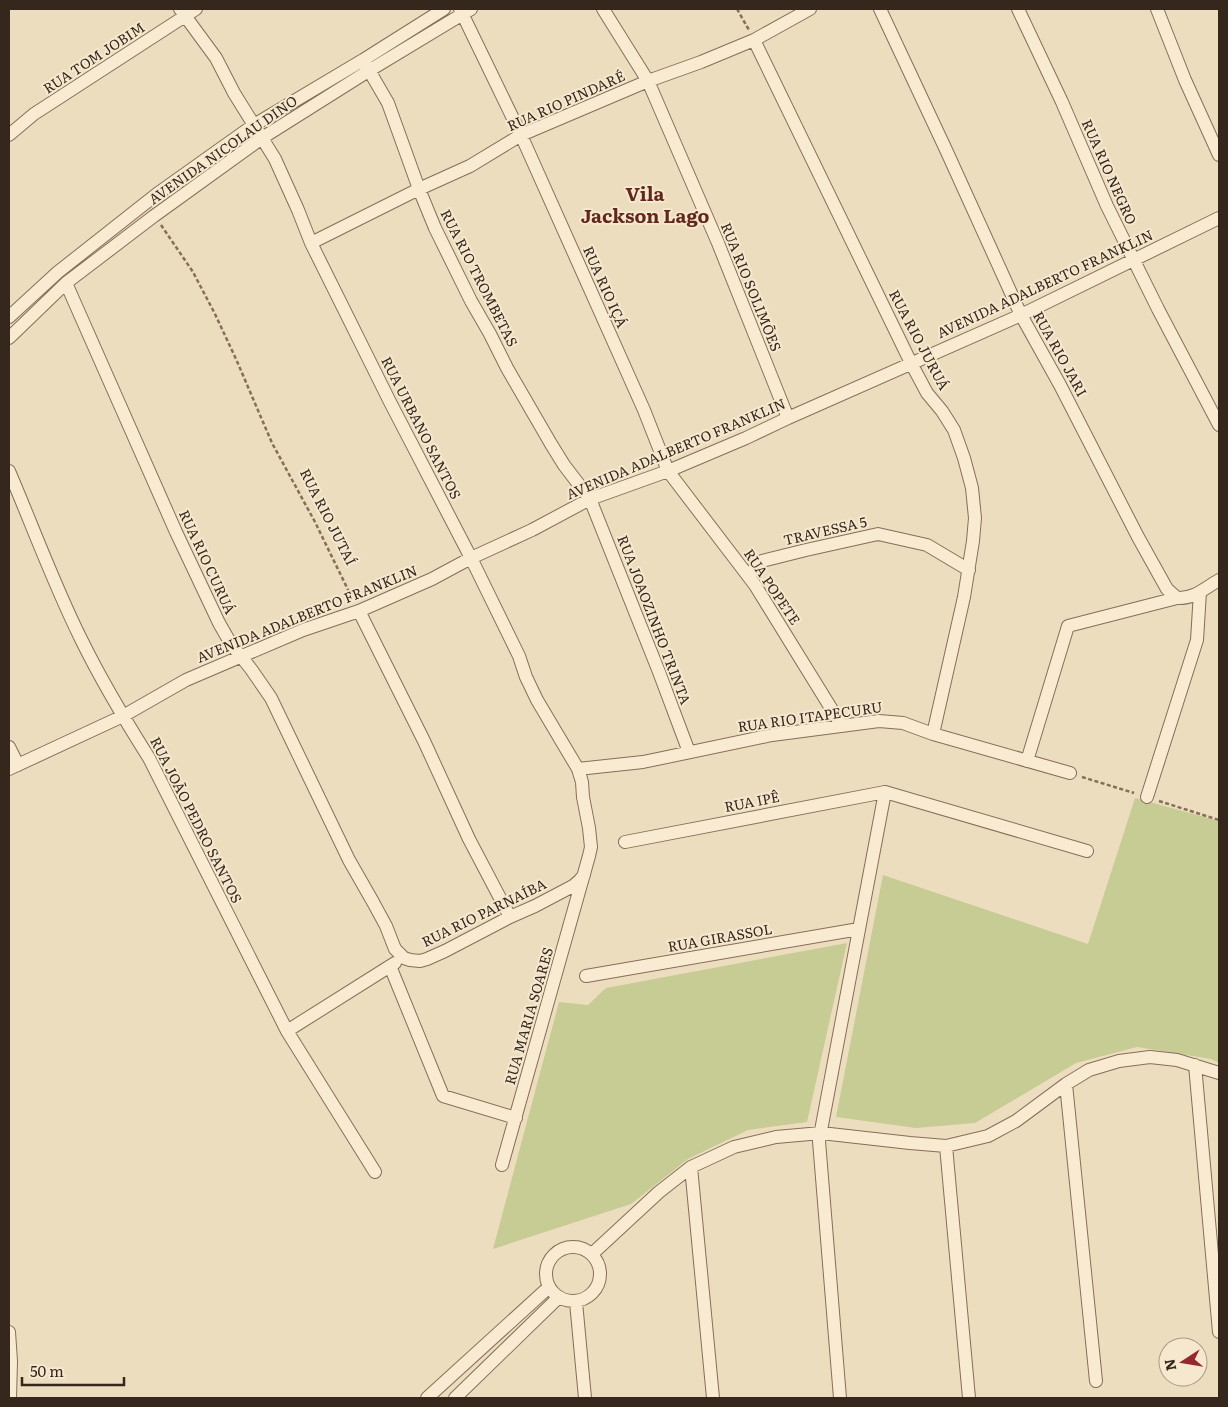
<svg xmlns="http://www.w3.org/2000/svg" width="1228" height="1407" viewBox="0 0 1228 1407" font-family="Literata,serif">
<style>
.green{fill:#c7cb94}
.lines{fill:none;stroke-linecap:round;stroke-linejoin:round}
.street-casing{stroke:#866e58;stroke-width:14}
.path{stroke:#866e58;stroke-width:2.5;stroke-dasharray:4 2.5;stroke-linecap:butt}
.street{stroke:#f8ebd2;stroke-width:12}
.labels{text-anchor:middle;stroke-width:4;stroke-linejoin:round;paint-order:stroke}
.street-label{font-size:14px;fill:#35271c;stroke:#f5e8cf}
.district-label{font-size:19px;font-weight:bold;fill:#62271c;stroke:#f5e8cf}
</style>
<rect width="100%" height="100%" fill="#edddbf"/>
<!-- green -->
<path class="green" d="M 1135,798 L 1219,821 L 1219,1063 L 1211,1059 L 1137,1047 L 1076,1063 L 975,1123 L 916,1128 L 836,1117 L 883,875 L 1088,944 Z
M 847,943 L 807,1122 L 748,1130 L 688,1159 L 631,1204 L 493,1249 L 559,1002 L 588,1005 L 606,988 Z"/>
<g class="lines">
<!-- street casing -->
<g class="street-casing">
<path id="street" d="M 180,9 L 216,58 L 234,93 L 275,159 L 298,210 L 311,243 L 390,402 L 471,558 L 519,656 L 526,677 L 537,700 L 578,769 L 582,782 L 583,797 L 589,828 L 591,847 L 589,856 L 502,1165
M 460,9 L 521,135 L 644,410 L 668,471 L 755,585 L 842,726
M 603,9 L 648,81 L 718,243 L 788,418
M 880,9 L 947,152 L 1021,315 L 1060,385 L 1138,537 L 1167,589 L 1177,598
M 1018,9 L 1062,102 L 1107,206 L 1158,309 L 1219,425
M 1157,9 L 1185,80 L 1219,155
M 754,40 L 911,363 L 927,393 L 942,411 L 954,430 L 964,458 L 972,488 L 975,518 L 973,541 L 964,597 L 933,734
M 363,60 L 388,103 L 419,189 L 435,228 L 471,301 L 490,334 L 507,368 L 551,444 L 564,465 L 590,499 L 659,672 L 689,752
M 9,135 L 34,114 L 196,9
M 311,243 L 419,189 L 470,166 L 521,135 L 648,81 L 701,62 L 754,40 L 810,9
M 66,283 L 176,532 L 219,623 L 231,644 L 251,669 L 271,698 L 349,860 L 373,902 L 386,926 L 395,949 L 404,958 L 410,960 L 420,961 L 427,959 L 445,951 L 510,917 L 535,906 L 573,886 L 579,881 L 584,875
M 9,317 L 58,272 L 157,194 L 254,125 L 363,60 L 444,9
M 9,338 L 66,283 L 154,216 L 262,138 L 370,70 L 471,9
M 9,471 C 33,527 54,585 81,639 C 101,680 125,720 149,758 L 287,1031 L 375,1172
M 749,577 L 756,566 L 762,561 L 806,550 L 878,534 L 927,545 L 969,570
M 359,611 L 424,741 L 469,839 L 510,917
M 9,747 L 18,765
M 1027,761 L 1068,626 L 1177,598 C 1194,599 1205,588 1219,580
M 9,769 L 123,716 L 186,680 L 303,630 L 359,611 L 432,579 L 471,558 L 532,530 L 590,499 L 668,471 L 746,438 L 788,418 L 1021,315 L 1219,218
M 578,769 L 643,762 L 772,735 L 879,721 L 903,723 L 933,734 L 1070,773
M 1147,797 L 1197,640 L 1200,592
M 625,842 L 885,792 L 1087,851
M 390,966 L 443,1096 L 516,1118
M 586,976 L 859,929
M 287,1031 L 395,963
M 1195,1065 L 1219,1332
M 1066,1084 L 1096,1381
M 946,1146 L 969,1398
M 691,1167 L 713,1398
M546 1274a27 27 0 1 1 54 0a27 27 0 1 1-54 0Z
M 592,1254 L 659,1192 L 691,1167 L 734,1147 L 776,1137 L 821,1133 L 910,1143 L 946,1146 L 988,1136 L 1016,1121 L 1066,1084 L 1089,1070 L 1119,1061 L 1150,1057 L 1177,1060 L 1219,1073
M 576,1302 L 585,1398
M 9,1332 L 11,1361 L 10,1398
M 427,1398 L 549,1287
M 455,1398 L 559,1297
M 840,1398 L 819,1141 L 885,792"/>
</g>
<!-- path -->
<path class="path" d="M 737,9 L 749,30
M 161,225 L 193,272 L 215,314 L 236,359 L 272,443 L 315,522 L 353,600
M 1082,777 L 1134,793
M 1159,801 L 1219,820"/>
<!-- street -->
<use href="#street" class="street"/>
</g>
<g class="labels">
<!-- street labels -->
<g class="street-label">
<text transform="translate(94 58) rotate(-33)" y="5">RUA TOM JOBIM</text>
<text transform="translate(566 101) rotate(-24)" y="5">RUA RIO PINDARÉ</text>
<text transform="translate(223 150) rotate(-35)" y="5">AVENIDA NICOLAU DINO</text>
<text transform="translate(1109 172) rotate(66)" y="5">RUA RIO NEGRO</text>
<text transform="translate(479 278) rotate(63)" y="5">RUA RIO TROMBETAS</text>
<text transform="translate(1045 284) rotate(-25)" y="5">AVENIDA ADALBERTO FRANKLIN</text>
<text transform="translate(605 287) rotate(66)" y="5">RUA RIO IÇÁ</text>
<text transform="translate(751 287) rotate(68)" y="5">RUA RIO SOLIMÕES</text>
<text transform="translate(919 340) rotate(62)" y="5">RUA RIO JURUÁ</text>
<text transform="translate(1060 354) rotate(61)" y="5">RUA RIO JARI</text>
<text transform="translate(421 428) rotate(63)" y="5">RUA URBANO SANTOS</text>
<text transform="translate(676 449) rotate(-23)" y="5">AVENIDA ADALBERTO FRANKLIN</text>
<text transform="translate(328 517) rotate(63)" y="5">RUA RIO JUTAÍ</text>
<text transform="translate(825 531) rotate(-13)" y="5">TRAVESSA 5</text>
<text transform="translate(207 562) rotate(65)" y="5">RUA RIO CURUÁ</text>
<text transform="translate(772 587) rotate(56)" y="5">RUA POPETE</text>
<text transform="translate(307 614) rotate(-22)" y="5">AVENIDA ADALBERTO FRANKLIN</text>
<text transform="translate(654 620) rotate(69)" y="5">RUA JOAOZINHO TRINTA</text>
<text transform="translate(810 717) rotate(-8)" y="5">RUA RIO ITAPECURU</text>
<text transform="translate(752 802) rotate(-11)" y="5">RUA IPÊ</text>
<text transform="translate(196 820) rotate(63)" y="5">RUA JOÃO PEDRO SANTOS</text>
<text transform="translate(484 913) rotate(-26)" y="5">RUA RIO PARNAÍBA</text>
<text transform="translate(720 938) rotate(-10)" y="5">RUA GIRASSOL</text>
<text transform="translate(529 1016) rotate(-74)" y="5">RUA MARIA SOARES</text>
</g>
<!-- district labels -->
<g class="district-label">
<text x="645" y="201">Vila<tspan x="645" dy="22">Jackson Lago</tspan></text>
</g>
</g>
<!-- border -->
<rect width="1228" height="1407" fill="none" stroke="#35271c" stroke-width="20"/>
<!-- north arrow -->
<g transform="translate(1183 1362) rotate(258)"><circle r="24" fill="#f5e8cf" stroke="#a89b87"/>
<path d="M0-4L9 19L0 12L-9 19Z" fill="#95282e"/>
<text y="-8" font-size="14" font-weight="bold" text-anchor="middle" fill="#35271c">N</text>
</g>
<!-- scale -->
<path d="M22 1377v8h102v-8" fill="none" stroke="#35271c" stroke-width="2.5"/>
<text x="30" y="1377" font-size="15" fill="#35271c" stroke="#f5e8cf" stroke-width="4" paint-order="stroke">50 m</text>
</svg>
